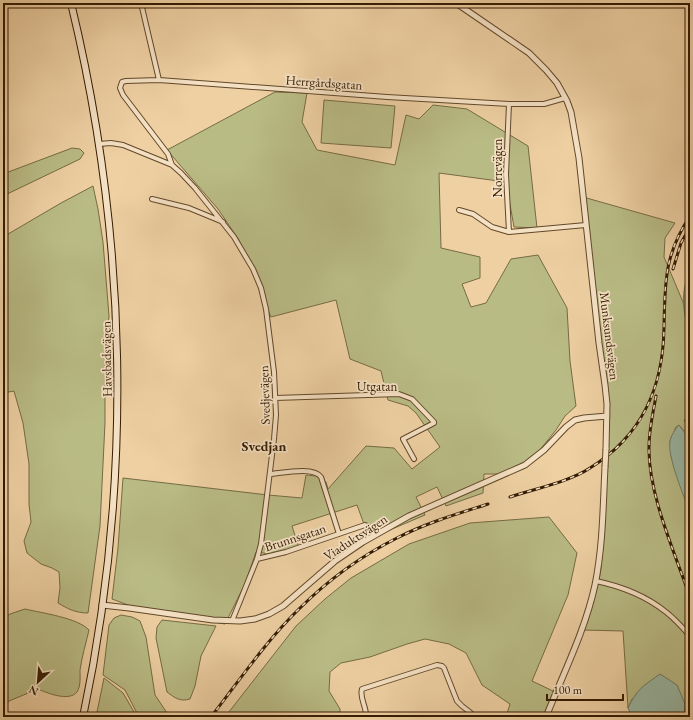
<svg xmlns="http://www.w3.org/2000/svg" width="693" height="720" viewBox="0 0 693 720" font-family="'EB Garamond',serif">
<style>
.green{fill:#b9bb85;stroke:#766b43}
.water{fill:#99b7a4;stroke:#717963}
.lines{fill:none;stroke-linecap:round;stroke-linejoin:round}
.minor-casing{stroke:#62482a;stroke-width:6}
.tertiary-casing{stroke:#62482a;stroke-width:7}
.secondary-casing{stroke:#341b01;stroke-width:8}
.minor{stroke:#f4e0c3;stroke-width:4}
.tertiary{stroke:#f4e0c3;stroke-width:5}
.secondary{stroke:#f4e0c3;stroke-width:6}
.rail-casing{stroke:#341b01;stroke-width:3}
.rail{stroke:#f4e0c3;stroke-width:1.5;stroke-dasharray:4.5;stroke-linecap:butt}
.tertiary-bridge-casing{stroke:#62482a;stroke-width:7;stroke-linecap:butt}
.tertiary-bridge{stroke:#f4e0c3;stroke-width:5}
.labels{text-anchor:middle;stroke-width:3.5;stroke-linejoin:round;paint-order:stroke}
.street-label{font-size:13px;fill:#341b01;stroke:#f4e0c3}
.neighbourhood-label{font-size:14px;font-weight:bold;fill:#341b01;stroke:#f4e0c3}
</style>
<rect width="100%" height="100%" fill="#eed0a3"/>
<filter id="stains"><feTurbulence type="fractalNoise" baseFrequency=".005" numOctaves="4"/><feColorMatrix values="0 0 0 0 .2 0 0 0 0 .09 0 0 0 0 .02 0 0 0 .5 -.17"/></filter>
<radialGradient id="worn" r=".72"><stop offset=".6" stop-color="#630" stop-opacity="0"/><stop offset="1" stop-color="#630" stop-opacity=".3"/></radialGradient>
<!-- green -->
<path class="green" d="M 275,92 L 307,93 L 302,122 L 317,150 L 395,165 L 406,115 L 419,119 L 433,105 L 467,109 L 528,146 L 537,228 L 514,227 L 506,182 L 439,173 L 441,248 L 480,257 L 480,278 L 462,284 L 471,307 L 486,303 L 511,259 L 538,255 L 567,308 L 570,361 L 576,406 L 565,416 L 556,430 L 539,451 L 522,464 L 501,474 L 484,474 L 483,493 L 446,506 L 437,487 L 416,497 L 425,515 L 378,535 L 365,527 L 357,505 L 292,526 L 299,548 L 270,554 L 256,552 L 245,584 L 225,624 L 136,608 L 112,599 L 118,548 L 123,478 L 268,495 L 302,498 L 306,475 L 316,476 L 326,482 L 328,489 L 366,446 L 394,448 L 412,469 L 440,447 L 416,413 L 408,406 L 388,400 L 381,371 L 350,359 L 336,300 L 271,317 L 239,240 L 218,209 L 167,150 Z
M 324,100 L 395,106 L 391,148 L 321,143 Z
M 72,148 L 80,149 L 84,153 L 80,159 L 3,196 L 3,174 Z
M 93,186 L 98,209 L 103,242 L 109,316 L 105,364 L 105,423 L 100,526 L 88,613 C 76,613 68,609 58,603 L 60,588 L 59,572 L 52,568 L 41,564 L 27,553 L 24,541 L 31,522 L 29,504 L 29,464 L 23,423 L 14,391 L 3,393 L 3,237 L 61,203 Z
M 583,197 L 675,223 L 665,238 L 664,257 L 683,302 L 690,337 L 690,416 L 684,420 L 688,428 L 684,431 L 679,425 L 676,427 L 670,441 L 671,456 L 690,512 L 690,717 L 684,717 L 685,704 L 632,699 L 628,708 L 623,631 L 582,630 L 599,580 L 601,568 L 605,516 L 607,418 Z
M 549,517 L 577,553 L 568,595 L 532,681 L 553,691 L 553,705 L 548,717 L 506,717 L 510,704 L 482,685 L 466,653 L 449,644 L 425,639 L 407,644 L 370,657 L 341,663 L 330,672 L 329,691 L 340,709 L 340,717 L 225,717 L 296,626 L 325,599 L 351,578 L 409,544 L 470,523 Z
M 25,609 C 42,613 78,618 89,630 C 86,643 82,656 80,670 C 80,676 81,686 77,692 C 69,702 47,693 38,689 L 9,701 L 3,708 L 3,619 L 10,614 Z
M 121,615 L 132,617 L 140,621 L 146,637 L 155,695 L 167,713 L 173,717 L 139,717 L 125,690 L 103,675 L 109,625 L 114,618 Z
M 162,620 L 216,626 L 201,656 L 195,686 L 190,699 C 180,702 175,698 167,692 L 156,638 L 157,627 Z
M 104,678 L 123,693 L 137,717 L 96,717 Z"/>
<!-- water -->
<path class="water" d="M 690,272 L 690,337 C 684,315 679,293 690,272 Z
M 679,425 L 690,440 L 690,512 C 684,497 667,456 670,441 C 671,436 675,429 679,425 Z
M 660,674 L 677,685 L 685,704 L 684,717 L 632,717 L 628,708 C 637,689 643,686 660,674 Z"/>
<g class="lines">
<!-- minor casing -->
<g class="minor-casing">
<path id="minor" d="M 141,3 L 159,80 L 387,97 L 509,104 L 544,104 L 565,98
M 159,80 L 126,81 L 122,82 L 120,88 L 123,95 L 168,154 L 172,165
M 99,144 L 111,143 L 123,145 L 172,165 L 181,173 L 195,188 L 234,237 L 253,269 L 261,288 L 266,309 L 274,372 L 276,415 L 274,439 L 261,544 L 257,559 L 232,621
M 152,199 L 189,208 L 223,222
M 459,210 L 473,214 L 492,227 L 509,232 L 586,225
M 509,232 L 506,174 L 509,104
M 275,398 L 399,394 L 412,399 L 434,422 L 434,423 L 403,439 L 414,459
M 270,474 C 282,473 314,466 321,477 L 339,534
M 257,559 L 286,552 L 365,525 L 370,527 L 375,535
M 596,581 C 620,586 646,596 666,612 C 675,619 683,628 690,636
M 366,717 C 367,707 359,698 362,689 L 437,665 L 442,666 L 444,668 L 457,701 L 462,706 L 471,713 L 471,717"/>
</g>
<!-- tertiary casing -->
<g class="tertiary-casing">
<path id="tertiary" d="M 456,3 L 529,53 L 546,70 L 557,83 L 567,101 L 571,112 L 579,158 L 599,343 L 605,385 L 607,404 L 606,449
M 102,605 L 129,608 L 213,620 L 240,621 L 255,619 L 269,614 L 283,606 L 335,561 L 363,542 L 409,516 L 525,465 L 544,450 L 566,427 L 575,420 L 584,418 L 607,416
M 546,717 C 563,674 585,631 595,585 C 603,546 603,506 605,467"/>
</g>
<!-- secondary casing -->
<g class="secondary-casing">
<path id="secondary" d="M 71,3 C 128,238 133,481 83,717"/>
</g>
<!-- minor -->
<use href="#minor" class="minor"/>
<!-- tertiary -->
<use href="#tertiary" class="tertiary"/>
<!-- secondary -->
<use href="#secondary" class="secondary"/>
<!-- rail casing -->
<g class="rail-casing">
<path id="rail" d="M 673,269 L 681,243 L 690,227
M 656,396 C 653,413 649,430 649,447 C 648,494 675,553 690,597
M 510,497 C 534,489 569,482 590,468 C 642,436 663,388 664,328 C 665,283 664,255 690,216
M 211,717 C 239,681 266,641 299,609 C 328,580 361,556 397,538 C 426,523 457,514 488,504"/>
</g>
<!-- rail -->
<use href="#rail" class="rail"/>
<!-- tertiary-bridge casing -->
<g class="tertiary-bridge-casing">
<path id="tertiary-bridge" d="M 605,467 L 606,449"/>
</g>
<!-- tertiary-bridge -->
<use href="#tertiary-bridge" class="tertiary-bridge"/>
</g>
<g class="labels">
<!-- street labels -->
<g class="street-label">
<text transform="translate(324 82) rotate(4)" y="5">Herrgårdsgatan</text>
<text transform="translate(497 168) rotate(-90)" y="5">Norrevägen</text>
<text transform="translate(610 336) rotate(83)" y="5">Munksundsvägen</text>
<text transform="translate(106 359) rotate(-91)" y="5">Havsbadsvägen</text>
<text x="377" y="391">Utgatan</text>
<text transform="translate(264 395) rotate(-92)" y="5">Svedjevägen</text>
<text transform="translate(295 537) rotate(-18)" y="5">Brunnsgatan</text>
<text transform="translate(355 537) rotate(-33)" y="5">Viaduktsvägen</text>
</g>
<!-- neighbourhood labels -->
<g class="neighbourhood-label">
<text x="264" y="451">Svedjan</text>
</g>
</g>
<!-- margin -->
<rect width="693" height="720" fill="none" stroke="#eed0a3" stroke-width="16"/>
<rect x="4" y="4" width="685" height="712" fill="none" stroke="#341b01" stroke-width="2"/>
<rect x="8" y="8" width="677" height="704" fill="none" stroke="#341b01"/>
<!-- north arrow -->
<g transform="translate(38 682) rotate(206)" stroke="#f4e0c3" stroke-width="3" paint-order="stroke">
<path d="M0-3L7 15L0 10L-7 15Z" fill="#341b01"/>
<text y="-6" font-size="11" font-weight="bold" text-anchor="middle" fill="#341b01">N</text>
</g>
<!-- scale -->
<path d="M547 694v6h76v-6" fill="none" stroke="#341b01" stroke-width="2"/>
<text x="553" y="694" font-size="12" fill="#341b01" stroke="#f4e0c3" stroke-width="3" paint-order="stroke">100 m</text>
<rect width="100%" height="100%" filter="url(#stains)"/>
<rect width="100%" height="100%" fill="url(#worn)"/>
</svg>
